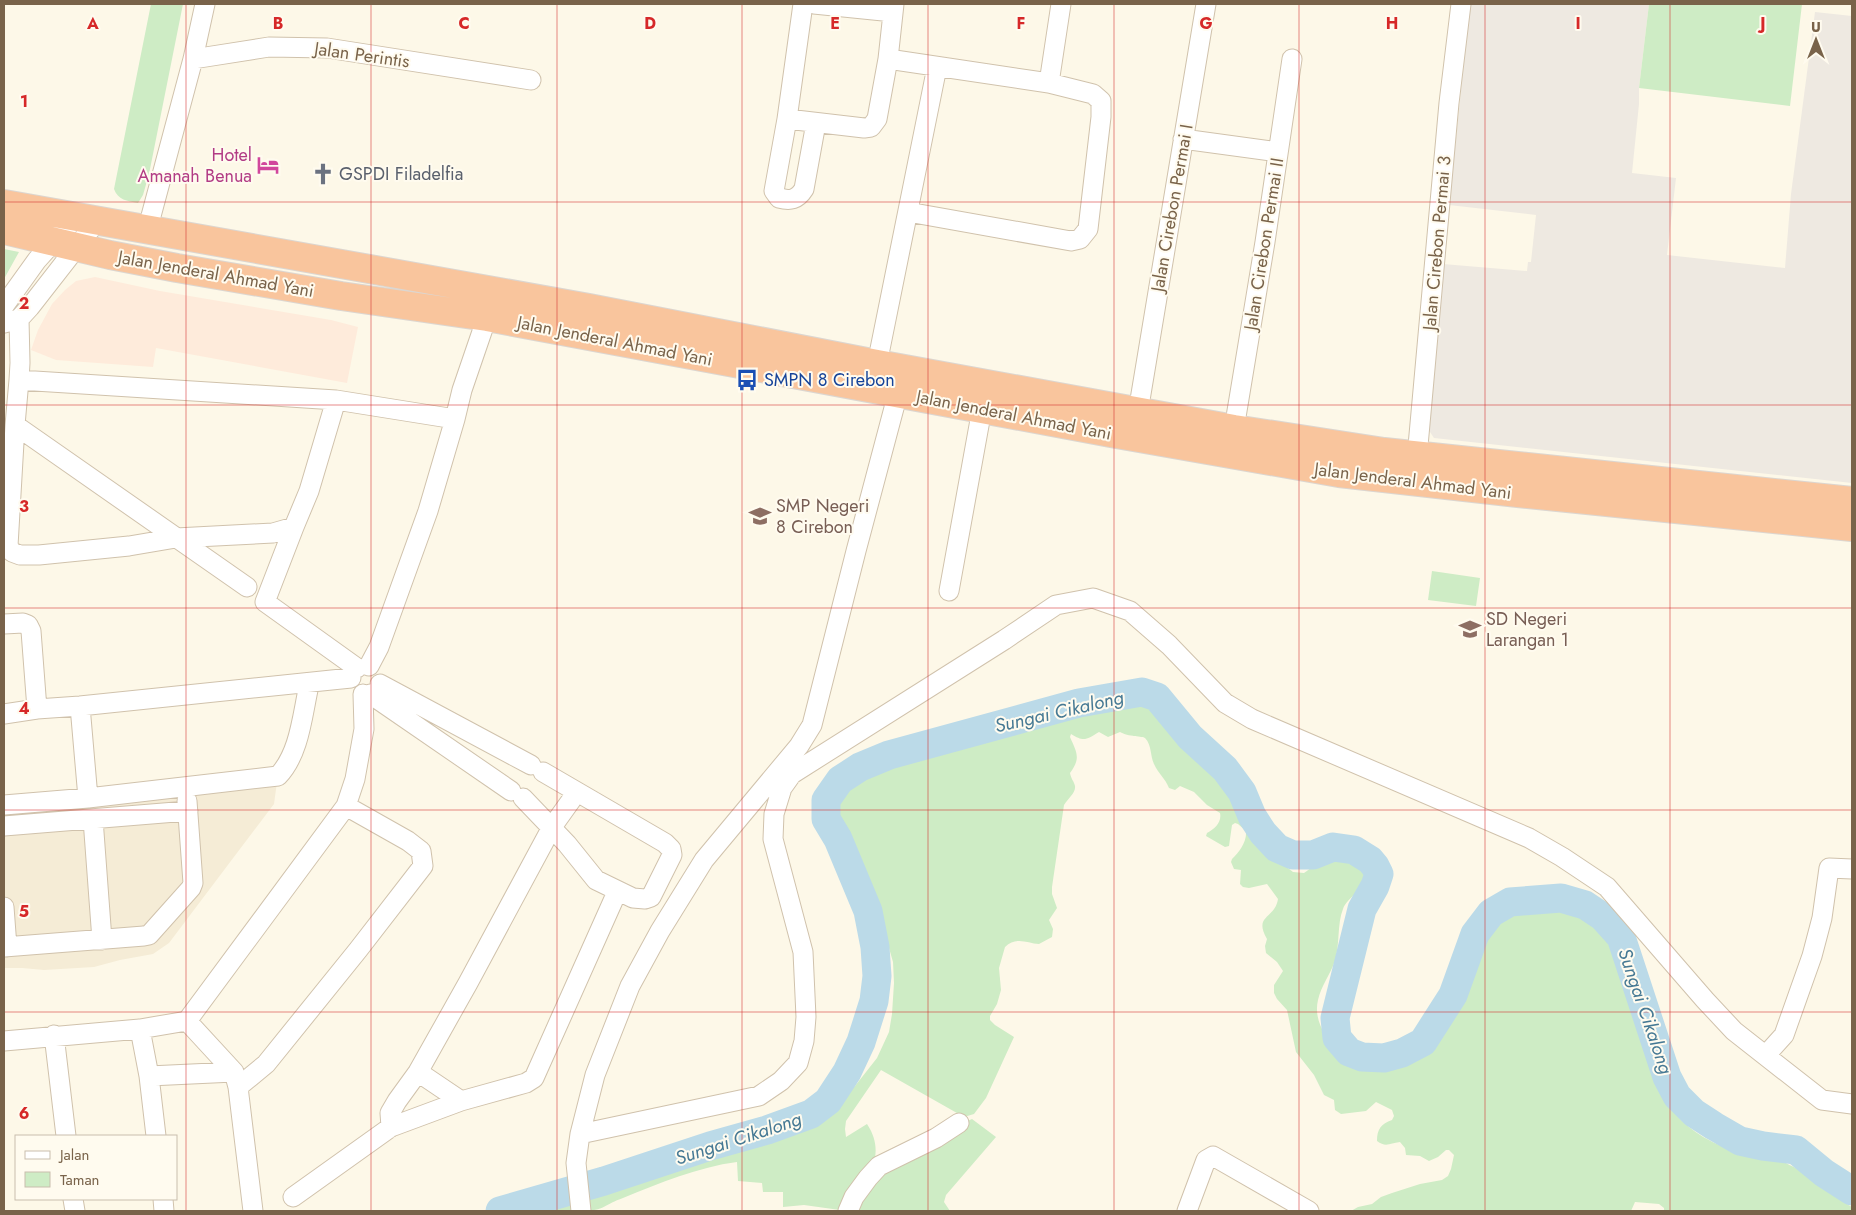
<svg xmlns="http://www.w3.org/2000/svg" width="1856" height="1215" viewBox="0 0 1856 1215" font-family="Jost,sans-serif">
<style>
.residential{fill:#f5ecd6}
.commercial{fill:#feebdb}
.industrial{fill:#eee9e1}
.green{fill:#ceecc5}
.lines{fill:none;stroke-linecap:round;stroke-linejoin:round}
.river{stroke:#bbdae8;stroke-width:29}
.minor-casing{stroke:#d0c2ac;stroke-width:21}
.highway-casing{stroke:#dcd6d0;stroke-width:30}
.minor{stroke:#fff;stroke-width:19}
.highway{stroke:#f9c59d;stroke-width:28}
.grid{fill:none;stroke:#d62828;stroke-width:1;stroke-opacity:0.55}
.labels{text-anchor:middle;stroke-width:4;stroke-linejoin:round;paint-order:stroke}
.street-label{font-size:18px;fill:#79634a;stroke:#fffbef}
.hotel-label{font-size:18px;fill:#b23c85;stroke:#fffbef;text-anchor:end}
.worship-label{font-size:18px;fill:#5b616d;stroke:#fffbef;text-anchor:start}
.transit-label{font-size:18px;fill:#164399;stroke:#fffbef;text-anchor:start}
.education-label{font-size:18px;fill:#785e54;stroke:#fffbef;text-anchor:start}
.water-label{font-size:19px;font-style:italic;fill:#467994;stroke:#fffbef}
.grid-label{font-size:16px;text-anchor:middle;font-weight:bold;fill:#d62828;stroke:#fffbef;stroke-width:4;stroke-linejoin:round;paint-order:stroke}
</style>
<rect width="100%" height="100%" fill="#fdf8e8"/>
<!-- residential -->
<path class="residential" d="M 277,782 L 274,804 L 169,943 L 153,954 L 120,960 L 94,967 L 44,970 L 22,968 L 4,968 L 4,811 Z"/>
<!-- commercial -->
<path class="commercial" d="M 95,277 L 160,291 L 331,320 L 358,327 L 347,383 L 156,348 L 153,367 L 56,360 L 31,350 L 38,330 L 52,304 L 65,290 L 76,281 Z"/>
<!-- industrial -->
<path class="industrial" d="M 1470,4 L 1649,4 L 1639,88 L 1639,104 L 1632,173 L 1676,178 L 1667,255 L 1785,268 L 1791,194 L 1815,12 L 1852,16 L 1852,483 L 1434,438 L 1428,429 L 1443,264 L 1527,271 L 1528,262 L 1531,262 L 1536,215 L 1449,205 Z"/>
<!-- green -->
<path class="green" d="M 151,4 L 183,4 L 149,174 L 143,195 L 138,203 C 127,201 118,200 114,189 Z
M 1649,4 L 1802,4 L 1790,106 L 1639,88 Z
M 4,249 L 19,252 L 4,279 Z
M 1432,571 L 1480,578 L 1476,606 L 1428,600 Z
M 1135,700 L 1149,701 L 1158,707 L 1189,747 L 1219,770 L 1251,826 L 1255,837 L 1264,844 L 1279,861 L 1293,872 L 1304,873 C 1311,869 1316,862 1323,858 C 1335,853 1365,860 1371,871 C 1373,874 1373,876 1373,879 C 1365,889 1347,897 1343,909 C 1337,924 1340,944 1335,961 C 1330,975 1321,986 1318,1000 C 1308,1042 1372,1084 1406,1060 C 1436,1040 1457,1005 1471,972 C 1479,955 1479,933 1497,923 C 1521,908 1576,906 1599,924 C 1618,939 1620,962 1629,983 C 1629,985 1633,989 1634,991 C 1639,1004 1640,1028 1644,1043 C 1648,1056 1654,1067 1658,1079 C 1663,1092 1666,1102 1675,1113 C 1689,1131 1717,1147 1740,1152 C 1748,1154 1756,1152 1764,1153 C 1775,1155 1784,1163 1794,1167 C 1798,1170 1803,1170 1807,1172 C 1826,1179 1835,1198 1852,1207 L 1852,1211 L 1664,1211 L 1664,1208 L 1659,1204 L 1635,1202 L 1631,1211 L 1351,1211 L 1358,1207 L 1372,1204 L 1381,1197 L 1392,1193 L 1420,1184 L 1442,1180 L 1448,1176 L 1451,1169 L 1454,1155 L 1449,1150 L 1446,1150 L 1438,1157 L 1429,1161 L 1420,1156 L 1406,1155 L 1405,1148 L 1400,1142 C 1390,1143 1386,1148 1377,1141 C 1377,1129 1381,1124 1392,1120 L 1394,1116 L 1392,1110 L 1376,1102 L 1366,1111 L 1341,1114 L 1335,1110 L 1334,1100 L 1324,1095 L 1314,1075 L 1296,1052 L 1287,1010 L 1277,999 L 1274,993 L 1274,985 L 1283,971 L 1277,962 L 1266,953 L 1265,946 L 1267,939 C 1253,915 1275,919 1278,899 L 1267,884 L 1249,888 L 1243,887 L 1240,884 L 1241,870 L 1234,869 L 1231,862 L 1232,859 C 1239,852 1247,842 1246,831 L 1238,824 L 1235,823 L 1232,825 L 1229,846 L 1225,847 L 1206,836 L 1207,833 C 1215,829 1222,822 1220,813 L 1207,805 L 1194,792 L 1180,786 L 1175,790 L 1169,788 C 1165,778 1158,773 1154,764 C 1150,756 1152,745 1145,738 C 1143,736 1128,737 1120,732 L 1108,737 L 1099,732 C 1086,740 1084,742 1071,734 L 1070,737 C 1077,753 1081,758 1070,773 C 1071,779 1074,781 1075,786 C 1076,793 1068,798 1064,805 L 1052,887 L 1052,894 L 1057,908 L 1049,920 L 1053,929 L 1052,937 L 1039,944 C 1027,943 1016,936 1005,947 L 999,968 L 1001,990 L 997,1004 L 990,1016 L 990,1020 L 995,1025 L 1014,1037 L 986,1098 L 974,1114 L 964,1117 L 881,1070 L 846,1121 L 845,1129 L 846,1137 L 867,1124 C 889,1157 864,1183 847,1211 L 804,1205 L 783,1207 L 783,1192 L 763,1192 L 762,1183 L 738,1181 L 737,1162 C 698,1167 660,1183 623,1198 C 605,1204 604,1211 583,1211 L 581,1194 L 658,1171 L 687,1165 L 702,1156 L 738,1146 L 779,1131 L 809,1125 L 818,1120 L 855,1086 L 877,1058 L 889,1032 L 892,1014 L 894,983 L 893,962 L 877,906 L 849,843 L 837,823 L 834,810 L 834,803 L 837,795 L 848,780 L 872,769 L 915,754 L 994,738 L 1046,718 L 1086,708 Z
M 972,1119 L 996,1137 L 946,1195 L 944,1202 L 950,1211 L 851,1211 L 867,1184 L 961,1124 Z
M 575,1193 L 576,1211 L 528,1211 Z"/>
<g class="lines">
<!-- river -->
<path class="river" d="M 500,1211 L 604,1181 L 710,1146 L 767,1130 L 811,1114 L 828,1101 L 847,1072 L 861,1042 L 874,1001 L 877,976 L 875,947 L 868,911 L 838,839 L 826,819 L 826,800 L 840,780 L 860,767 L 889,755 L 1079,703 L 1142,692 L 1157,697 L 1190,737 L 1225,769 L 1242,792 L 1252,816 L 1263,833 L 1277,848 L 1293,855 L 1313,855 L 1333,847 L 1354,850 L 1370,860 L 1375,866 L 1379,874 L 1375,886 L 1362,909 L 1335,1018 L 1337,1038 L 1349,1052 L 1362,1057 L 1384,1058 L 1402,1053 L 1423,1042 L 1453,995 L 1475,934 L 1491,913 L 1510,902 L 1561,898 L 1585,905 L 1603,917 L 1621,937 L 1667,1077 L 1677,1096 L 1694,1113 L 1714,1126 L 1740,1141 L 1763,1146 L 1796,1150 L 1824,1173 L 1852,1191"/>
<!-- minor casing -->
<g class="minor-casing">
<path id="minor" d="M 814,4 L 893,12
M 193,59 L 269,47 L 327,48 L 531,80
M 888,59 L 1049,83 L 1093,94 L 1101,101 L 1101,117 L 1088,229 L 1080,239 L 1071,241 L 908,212
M 1049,83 L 1061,4
M 787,119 L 803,4
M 816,123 L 804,189 C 797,200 790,201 779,198 L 774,191 L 787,119 L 864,128 L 871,127 L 877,119 L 888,59 L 894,4
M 1183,139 L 1278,152
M 147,231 L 193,59 L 205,4
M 4,306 L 37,260 L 76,217
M 19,319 L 20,363 L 19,380 L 336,400 L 455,419
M 4,323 L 19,319 L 30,307 L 97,221
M 877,364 L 937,67
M 19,380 L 15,425 L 247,587
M 1138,412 L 1206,4
M 15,425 L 8,546 L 12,552 L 20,555 L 39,555 L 129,546 L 176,538 L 273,533 L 294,527 L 309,491 L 336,400
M 1234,429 L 1265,242 L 1292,59
M 1416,468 L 1449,103 L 1461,4
M 294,527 L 265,602 L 357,668
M 949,591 L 982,409
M 4,624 L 23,623 L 28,625 L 31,631 L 37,709
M 369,666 L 379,647 L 428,511 L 455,419 L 462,390 L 487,317
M 380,684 L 531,765
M 370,694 L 511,791
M 80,706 L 88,798
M 4,714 L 37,709 L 80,706 L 351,678
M 523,798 L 567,844 L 596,880 L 633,898 L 645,899 L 651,897 L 672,855 L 671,849 L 665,843 L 543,772
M 4,805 L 88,798 L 278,776 C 299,754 302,718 308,690
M 93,819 L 102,940
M 4,826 L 188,811
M 4,907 L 7,947
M 4,947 L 144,936 L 149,935 L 191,888 L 193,883 L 187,801
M 187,1021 L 346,806 L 355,779 L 364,729 L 363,694
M 140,1029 L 149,1076 L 156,1136
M 54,1035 L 66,1136
M 4,1041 L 140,1029 L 187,1021 L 234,1072 L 238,1087 L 253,1211
M 1766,1055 L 1784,1035 L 1812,956 L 1822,918 L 1829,868 L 1852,869
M 418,1072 L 461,1101
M 149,1076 L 234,1072
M 238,1087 L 266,1064 L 358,950 L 423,866 L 421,851 L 408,841 L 346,806
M 391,1127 L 390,1113 L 397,1101 L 418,1072 L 468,983 L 552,827 L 577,792
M 580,1134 L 759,1096 L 781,1081 L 798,1063 L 804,1041 L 806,1017 L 803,952 L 773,839 L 774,814 L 782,788 L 792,774 L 1004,640 L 1056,605 L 1093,598 L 1130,611 L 1169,645 L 1225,703 L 1252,719 L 1529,838 L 1562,857 L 1607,887 L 1705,1000 L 1734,1031 L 1822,1100 L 1852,1104
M 293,1197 L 391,1127 L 461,1101 L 526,1083 L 534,1078 L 617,892
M 73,1199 L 75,1211
M 163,1199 L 164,1211
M 581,1211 L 576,1163 L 580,1134 L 595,1075 L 630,986 L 660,931 L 704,860 L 799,746 L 812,725 L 856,551 L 898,393
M 848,1211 L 854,1197 L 868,1178 L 879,1166 L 936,1138 L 959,1123
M 1187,1211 L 1206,1160 L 1213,1156 L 1309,1211"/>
</g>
<!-- highway casing -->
<g class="highway-casing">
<path id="highway" d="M 4,204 L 589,308 L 877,364 L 1234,429 L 1384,452 L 1852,501
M 4,230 L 110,255 L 177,268 L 341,296 L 487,317 L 1111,433 L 1339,473 L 1518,493 L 1852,527"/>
</g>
<!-- minor -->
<use href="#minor" class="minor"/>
<!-- highway -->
<use href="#highway" class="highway"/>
</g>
<!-- grid -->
<path class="grid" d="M 186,4 L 186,1211M 371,4 L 371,1211M 557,4 L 557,1211M 742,4 L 742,1211M 928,4 L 928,1211M 1114,4 L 1114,1211M 1299,4 L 1299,1211M 1485,4 L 1485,1211M 1670,4 L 1670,1211M 4,202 L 1852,202M 4,405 L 1852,405M 4,608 L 1852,608M 4,810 L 1852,810M 4,1012 L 1852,1012"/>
<!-- icons -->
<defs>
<g id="hotel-bare" transform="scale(1.725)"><path d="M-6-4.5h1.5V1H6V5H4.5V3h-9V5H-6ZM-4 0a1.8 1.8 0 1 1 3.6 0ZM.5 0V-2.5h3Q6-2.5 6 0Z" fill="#d1479c" stroke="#fffbef" stroke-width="2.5" paint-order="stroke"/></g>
<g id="church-bare" transform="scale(1.725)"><path d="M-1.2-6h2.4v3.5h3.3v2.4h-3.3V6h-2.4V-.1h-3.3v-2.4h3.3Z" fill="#6b7280" stroke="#fffbef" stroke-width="2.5" paint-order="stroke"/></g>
<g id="bus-bare" transform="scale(1.725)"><path d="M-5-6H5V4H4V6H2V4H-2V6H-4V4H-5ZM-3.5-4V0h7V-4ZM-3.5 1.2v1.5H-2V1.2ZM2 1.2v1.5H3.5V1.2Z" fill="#1a4fb4" stroke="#fffbef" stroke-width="2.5" paint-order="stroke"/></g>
<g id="school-bare" transform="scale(1.725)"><path d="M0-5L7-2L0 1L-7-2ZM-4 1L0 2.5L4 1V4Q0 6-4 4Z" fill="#8d6e63" stroke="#fffbef" stroke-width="2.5" paint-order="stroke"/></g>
</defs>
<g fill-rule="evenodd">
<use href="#hotel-bare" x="268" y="165"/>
<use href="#church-bare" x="323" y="174"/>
<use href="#bus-bare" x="747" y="380"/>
<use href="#school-bare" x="760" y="516"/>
<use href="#school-bare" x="1470" y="629"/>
</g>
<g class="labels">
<!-- street labels -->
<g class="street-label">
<text transform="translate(362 55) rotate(8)" y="6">Jalan Perintis</text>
<text transform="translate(1172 208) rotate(-80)" y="6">Jalan Cirebon Permai I</text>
<text transform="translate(1437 243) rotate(-85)" y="6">Jalan Cirebon Permai 3</text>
<text transform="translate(1264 244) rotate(-81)" y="6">Jalan Cirebon Permai II</text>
<text transform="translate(216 274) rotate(10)" y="6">Jalan Jenderal Ahmad Yani</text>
<text transform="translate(615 341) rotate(11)" y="6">Jalan Jenderal Ahmad Yani</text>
<text transform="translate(1014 415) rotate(11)" y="6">Jalan Jenderal Ahmad Yani</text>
<text transform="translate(1413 481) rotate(7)" y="6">Jalan Jenderal Ahmad Yani</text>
</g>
<!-- hotel labels -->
<g class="hotel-label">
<text x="252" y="161">Hotel<tspan x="252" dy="21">Amanah Benua</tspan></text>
</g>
<!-- worship labels -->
<g class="worship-label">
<text x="339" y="180">GSPDI Filadelfia</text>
</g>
<!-- transit labels -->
<g class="transit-label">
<text x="764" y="386">SMPN 8 Cirebon</text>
</g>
<!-- education labels -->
<g class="education-label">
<text x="776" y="512">SMP Negeri<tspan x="776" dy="21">8 Cirebon</tspan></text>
<text x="1486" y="625">SD Negeri<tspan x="1486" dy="21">Larangan 1</tspan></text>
</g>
<!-- water labels -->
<g class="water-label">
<text transform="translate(1059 711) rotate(-13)" y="7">Sungai Cikalong</text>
<text transform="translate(1646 1011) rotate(71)" y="7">Sungai Cikalong</text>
<text transform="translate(738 1138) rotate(-18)" y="7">Sungai Cikalong</text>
</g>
</g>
<g class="grid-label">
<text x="93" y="29">A</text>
<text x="278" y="29">B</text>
<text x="464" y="29">C</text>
<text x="650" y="29">D</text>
<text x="835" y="29">E</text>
<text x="1021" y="29">F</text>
<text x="1206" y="29">G</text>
<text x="1392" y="29">H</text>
<text x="1578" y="29">I</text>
<text x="1763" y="29">J</text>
<text x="24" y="107">1</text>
<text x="24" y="309">2</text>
<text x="24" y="512">3</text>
<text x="24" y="714">4</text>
<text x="24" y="917">5</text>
<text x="24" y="1119">6</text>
</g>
<!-- border -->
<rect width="1856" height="1215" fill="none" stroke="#79634a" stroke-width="10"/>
<!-- legend -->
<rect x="15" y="1135" width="162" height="65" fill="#fffbef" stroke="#c9bead"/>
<rect x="25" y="1151" width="25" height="8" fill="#ffffff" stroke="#c9bead"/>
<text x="60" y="1160" font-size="15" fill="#79634a">Jalan</text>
<rect x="25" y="1172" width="25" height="15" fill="#ceecc5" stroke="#c9bead"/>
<text x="60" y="1185" font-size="15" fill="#79634a">Taman</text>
<!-- north arrow -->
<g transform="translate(1816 40)" stroke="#fffbef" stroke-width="4" paint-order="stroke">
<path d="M0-4L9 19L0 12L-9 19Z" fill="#79634a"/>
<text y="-8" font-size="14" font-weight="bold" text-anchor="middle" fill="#79634a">U</text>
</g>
</svg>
